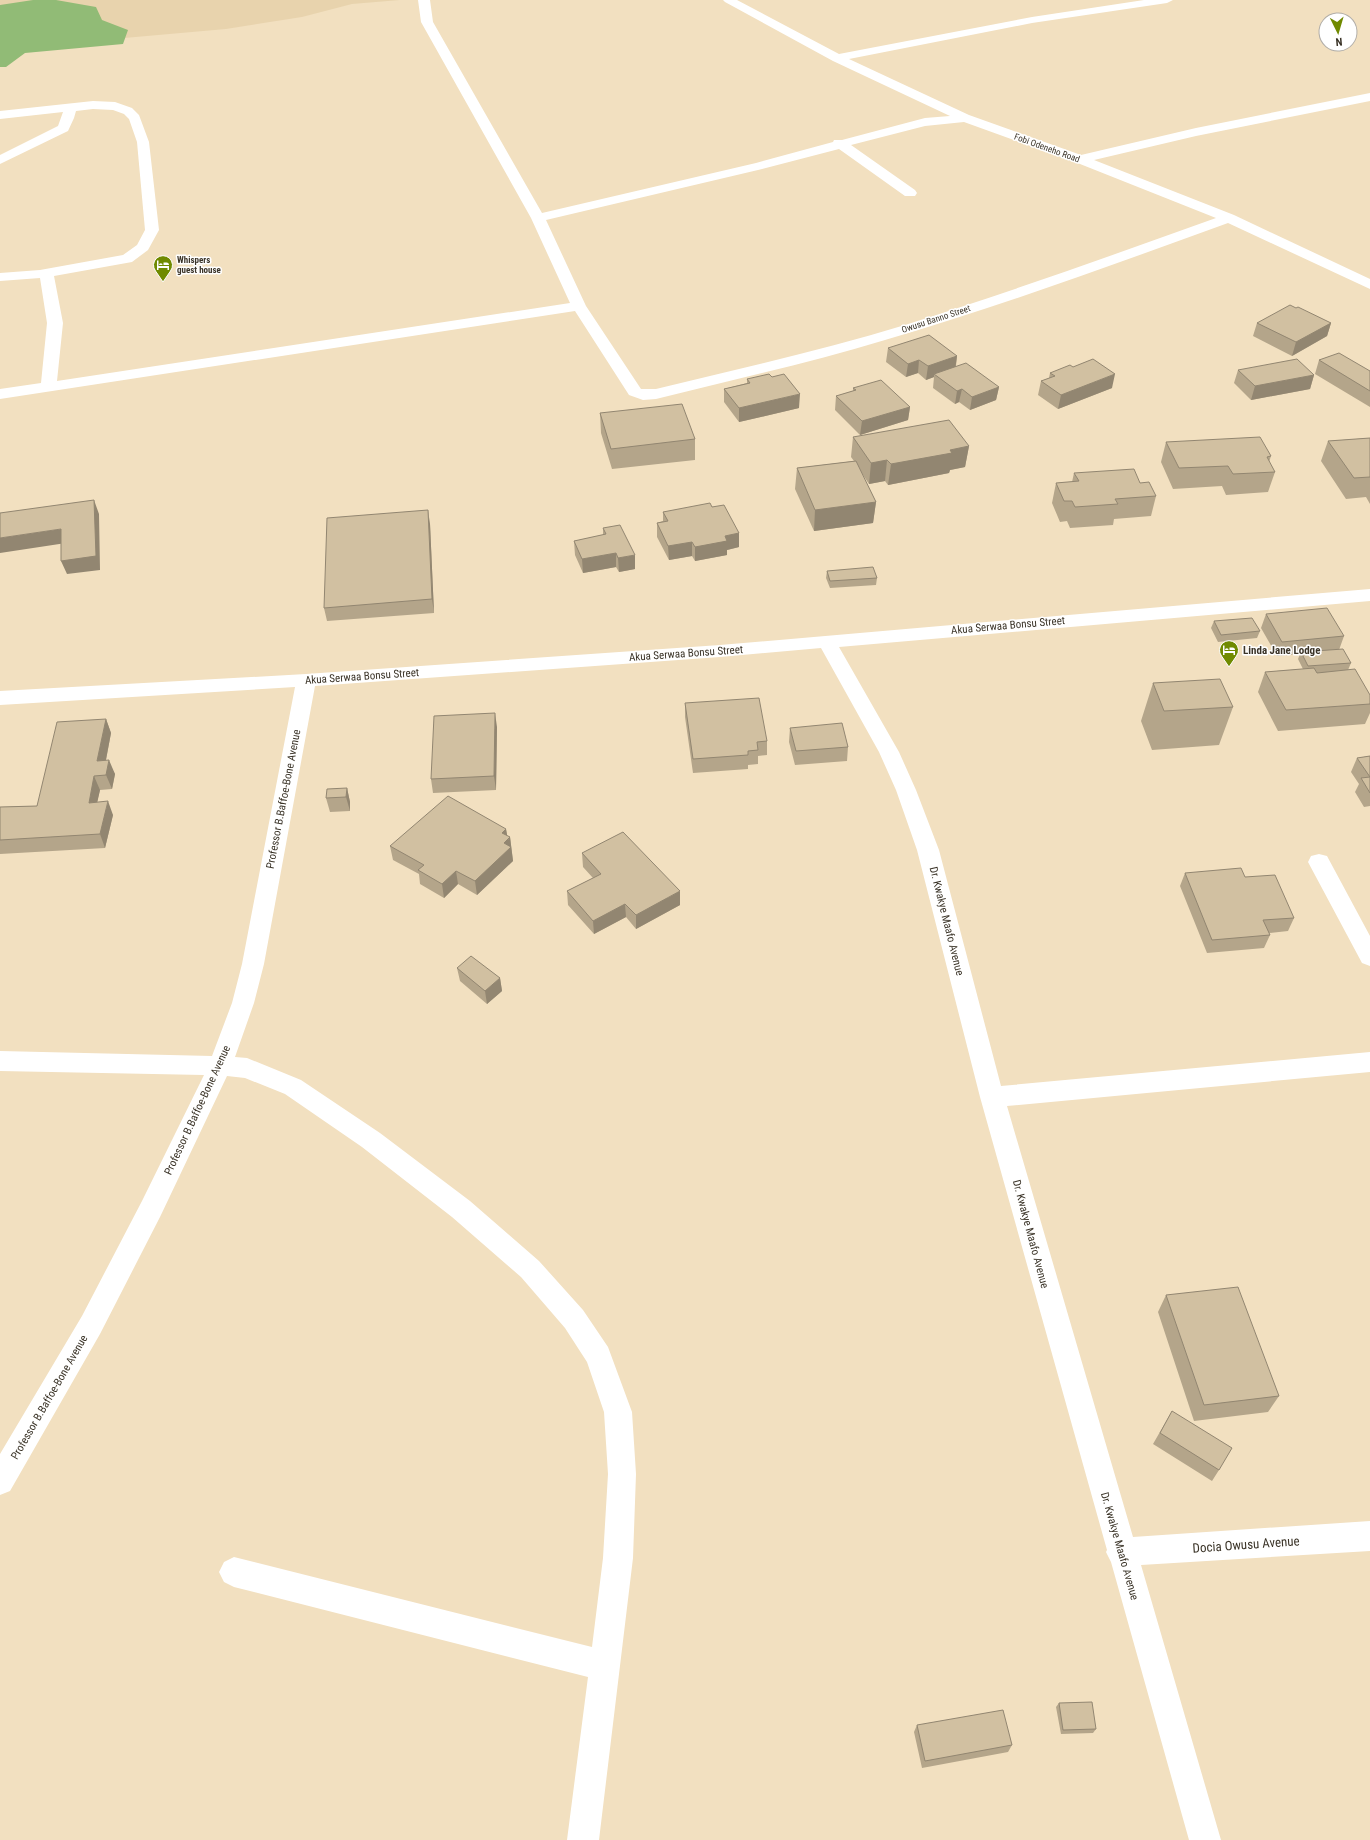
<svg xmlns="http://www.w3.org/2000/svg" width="1370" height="1840" viewBox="0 0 1370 1840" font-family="'Roboto Condensed',sans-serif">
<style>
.built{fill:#e8d3ad}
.forest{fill:#91bb76}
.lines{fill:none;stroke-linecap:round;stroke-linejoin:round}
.street{fill:#fff;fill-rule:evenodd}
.wall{fill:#b4a58a}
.shaded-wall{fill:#928671}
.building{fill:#d1c0a1;stroke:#928671}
.labels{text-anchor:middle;stroke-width:3;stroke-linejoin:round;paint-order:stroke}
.far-street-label{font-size:9px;fill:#3b3428;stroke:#fff}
.far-poi-label{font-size:9px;font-weight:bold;fill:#3b3428;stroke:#fff;text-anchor:start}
.street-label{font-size:11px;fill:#3b3428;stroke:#fff}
.poi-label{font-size:11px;font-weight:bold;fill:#3b3428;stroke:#fff;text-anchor:start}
.near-street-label{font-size:13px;fill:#3b3428;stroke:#fff}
</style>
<rect width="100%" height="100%" fill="#f2e0c0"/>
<!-- built -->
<path class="built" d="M 0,0 L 400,0 L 352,4 L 302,17 L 226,29 L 0,49 Z"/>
<!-- forest -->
<path class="forest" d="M 33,0 L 56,0 L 96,7 L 102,20 L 128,30 L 123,44 L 25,53 L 6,67 L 0,67 L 0,5 Z"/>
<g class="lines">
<!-- street -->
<path class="street" d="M 418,0 L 430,0 L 433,22 L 542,213 L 756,163 L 833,142 L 834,140 L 842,140 L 925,118 L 950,116 L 833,61 L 725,2 L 723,0 L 737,0 L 839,54 L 1032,17 L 1144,0 L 1173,0 L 1167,3 L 1032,23 L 849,59 L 969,115 L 1081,155 L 1196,128 L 1370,93 L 1370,101 L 1196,136 L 1094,160 L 1234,215 L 1370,279 L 1370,289 L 1228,223 C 1115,264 1001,306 885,340 C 809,363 732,380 656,399 L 643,400 L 629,395 L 575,311 L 0,399 L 0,389 L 41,383 L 47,323 L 40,278 L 0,281 L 0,273 L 40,270 L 123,255 L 137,245 L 145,230 L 137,142 L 129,119 L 124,114 L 113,110 L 93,109 L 76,111 L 74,118 L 68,131 L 0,164 L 0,155 L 58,126 L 63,112 L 0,119 L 0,111 L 93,101 L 115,102 L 132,108 L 139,115 L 149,142 L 159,230 L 148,250 L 132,262 L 54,276 L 63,323 L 57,381 L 570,303 L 531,218 L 421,22 ZM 964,122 L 1075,162 L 1216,218 C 1113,255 1010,292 905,325 C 823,350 739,369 656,389 L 641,389 L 586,306 L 546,220 L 758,170 L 839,149 L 905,196 L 915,196 L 917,193 L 915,190 L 851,145 L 925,126 Z
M 1370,589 L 1370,601 L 839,647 L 899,752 L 916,790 L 939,850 L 1001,1086 L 1370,1052 L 1370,1072 L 1007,1106 L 1133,1537 L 1370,1521 L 1370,1551 L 1141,1565 L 1221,1840 L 1189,1840 L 1111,1562 L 1106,1552 L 1107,1550 L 980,1097 L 917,850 L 896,790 L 879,752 L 821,648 L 720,657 L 315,686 L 264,964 L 254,1003 L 235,1057 L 247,1058 L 301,1080 L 380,1133 L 470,1201 L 539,1261 L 583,1310 L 608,1347 L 632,1412 L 636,1474 L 633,1558 L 599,1840 L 567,1840 L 588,1677 L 234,1587 L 224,1582 L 219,1572 L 224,1562 L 234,1557 L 592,1647 L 603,1558 L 608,1474 L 604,1412 L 587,1362 L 565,1328 L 521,1277 L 452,1217 L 362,1147 L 285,1094 L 245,1078 L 227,1076 L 160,1217 L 100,1334 L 10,1491 L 0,1495 L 0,1454 L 82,1316 L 142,1201 L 204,1075 L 0,1071 L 0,1051 L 212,1056 L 232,1003 L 242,964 L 295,687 L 0,705 L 0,691 L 306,674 L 720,645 Z
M 1319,854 L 1327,856 L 1370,936 L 1370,966 L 1362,963 L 1308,862 L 1311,856 Z"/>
</g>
<!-- wall -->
<path class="wall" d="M 1257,323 L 1331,323 L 1327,336 L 1292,356 L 1253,336 Z
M 888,348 L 957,356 L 956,366 L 999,387 L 996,400 L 970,410 L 959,402 L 955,404 L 933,388 L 934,377 L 926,380 L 918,373 L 906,377 L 886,362 Z
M 1319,360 L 1370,371 L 1370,407 L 1315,374 Z
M 1238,370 L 1314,375 L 1310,389 L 1251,400 L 1234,383 Z
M 1050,373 L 1112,388 L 1058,409 L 1038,395 L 1041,381 L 1049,378 Z
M 747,379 L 799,408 L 739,422 L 724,402 L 724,389 L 747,383 Z
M 853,388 L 910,407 L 908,420 L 860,435 L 835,410 L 836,396 L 853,391 Z
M 600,413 L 695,439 L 695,460 L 612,469 L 601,433 Z
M 853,437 L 969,446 L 965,467 L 950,470 L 949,473 L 888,485 L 885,481 L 869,484 L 861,472 L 876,502 L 873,523 L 814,531 L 795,489 L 797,468 L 854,461 L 851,457 Z
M 1370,438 L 1370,504 L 1366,497 L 1346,499 L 1321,461 L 1328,441 Z
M 1166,442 L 1271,456 L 1269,462 L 1275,472 L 1268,492 L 1226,495 L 1222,486 L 1173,489 L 1161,462 Z
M 1074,473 L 1140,483 L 1156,496 L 1151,516 L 1114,519 L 1113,525 L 1070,528 L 1067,521 L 1060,522 L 1052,503 L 1056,483 L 1072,482 Z
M 712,507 L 739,533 L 739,547 L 727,550 L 727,555 L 695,561 L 692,556 L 669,560 L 657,537 L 657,523 L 663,521 L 663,512 Z
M 430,524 L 434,613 L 327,621 L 324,608 Z
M 603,528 L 635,569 L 619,572 L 616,567 L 583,573 L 575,555 L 574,541 L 603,535 Z
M 827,571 L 877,578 L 876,585 L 830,588 L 826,578 Z
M 1266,614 L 1344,636 L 1339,650 L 1351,663 L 1348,670 L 1370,704 L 1370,713 L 1365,724 L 1278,731 L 1258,692 L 1265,672 L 1303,669 L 1298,659 L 1300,654 L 1277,656 L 1261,628 Z
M 1214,621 L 1260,631 L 1257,638 L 1218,642 L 1211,628 Z
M 1153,683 L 1233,707 L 1219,745 L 1152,750 L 1141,721 Z
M 685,703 L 767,741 L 767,755 L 758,756 L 758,764 L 748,765 L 748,769 L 693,773 L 685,717 Z
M 106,719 L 111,733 L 106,760 L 115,774 L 112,789 L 100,790 L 97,802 L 113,815 L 105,848 L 0,854 L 0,807 L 37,806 Z
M 497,727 L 496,790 L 433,793 L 431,779 Z
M 790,728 L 848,747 L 847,761 L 795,765 L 789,742 Z
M 1370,756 L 1370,806 L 1364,807 L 1355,792 L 1359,784 L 1351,772 L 1357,758 Z
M 347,788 L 350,802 L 350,811 L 330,812 L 326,798 Z
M 506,829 L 507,836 L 510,837 L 513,861 L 477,895 L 458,884 L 444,898 L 420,884 L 419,874 L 393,860 L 390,846 Z
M 582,853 L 680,905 L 636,929 L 626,917 L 594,934 L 568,905 L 567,891 L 593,878 L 583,867 Z
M 1185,873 L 1245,877 L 1294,918 L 1288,931 L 1269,933 L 1270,935 L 1264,948 L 1207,953 L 1180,886 Z
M 457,968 L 500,978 L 502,991 L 487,1004 L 460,981 Z
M 1166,1295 L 1279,1396 L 1268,1412 L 1194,1421 L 1158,1312 Z
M 1172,1411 L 1219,1470 L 1212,1481 L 1153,1444 Z
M 1059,1703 L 1096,1729 L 1093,1733 L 1061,1734 L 1056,1707 Z
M 917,1725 L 1012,1745 L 1008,1752 L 922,1768 L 914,1732 Z"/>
<!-- shaded-wall -->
<path class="shaded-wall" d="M 1331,323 L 1327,336 L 1292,356 L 1296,342 Z
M 957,356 L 955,370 L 934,374 L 934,377 L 926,380 L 928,366 Z
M 919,360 L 918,373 L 906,377 L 908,364 Z
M 1115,374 L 1112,388 L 1058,409 L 1061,395 Z
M 1314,375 L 1310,389 L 1251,400 L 1255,386 Z
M 999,387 L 996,400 L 970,410 L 972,397 Z
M 962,389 L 959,402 L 955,404 L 957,391 Z
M 800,394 L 799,408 L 739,422 L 739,408 Z
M 910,407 L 908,420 L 860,435 L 862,421 Z
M 969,446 L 965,467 L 950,470 L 949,473 L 888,485 L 891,464 L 950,450 Z
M 887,460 L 885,481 L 869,484 L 871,463 Z
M 94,500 L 99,514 L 100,570 L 67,574 L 61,561 Z
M 876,502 L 873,523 L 814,531 L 815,510 Z
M 428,510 L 430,524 L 434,613 L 432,599 Z
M 61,529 L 66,543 L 0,553 L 0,538 Z
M 739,533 L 739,547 L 727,550 L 727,555 L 695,561 L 695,547 L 725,536 Z
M 692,542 L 692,556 L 669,560 L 668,546 Z
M 616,553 L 616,567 L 583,573 L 582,559 Z
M 635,555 L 635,569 L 619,572 L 618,558 Z
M 495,713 L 497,727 L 496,790 L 494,776 Z
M 106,719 L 111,733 L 103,775 L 97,761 Z
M 109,760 L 115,774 L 112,789 L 106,775 Z
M 94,776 L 100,790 L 94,817 L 89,803 Z
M 347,788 L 350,802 L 350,811 L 346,797 Z
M 108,801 L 113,815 L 105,848 L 100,834 Z
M 506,829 L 508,840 L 510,837 L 513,861 L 477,895 L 475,881 L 502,833 Z
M 456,871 L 458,884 L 444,898 L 442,884 Z
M 680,891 L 680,905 L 636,929 L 636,915 Z
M 625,904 L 626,917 L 594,934 L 593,921 Z
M 500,978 L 502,991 L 487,1004 L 485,991 Z"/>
<!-- building -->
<path class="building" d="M 1290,305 L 1296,308 L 1298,307 L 1331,323 L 1296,342 L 1257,323 Z
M 929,335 L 957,356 L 928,366 L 919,360 L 908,364 L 888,348 Z
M 1339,353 L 1370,371 L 1370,391 L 1319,360 Z
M 1093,359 L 1115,374 L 1061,395 L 1041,381 L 1055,376 L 1050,373 L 1070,365 L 1073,367 Z
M 1297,359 L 1314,375 L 1255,386 L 1238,370 Z
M 966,363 L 999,387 L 972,397 L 962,389 L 957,391 L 934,374 Z
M 769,374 L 772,377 L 784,374 L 800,394 L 739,408 L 724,389 L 750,383 L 747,379 Z
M 881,380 L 910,407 L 862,421 L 836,396 L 856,390 L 853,388 Z
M 682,404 L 695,439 L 611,449 L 600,413 Z
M 949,420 L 969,446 L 950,450 L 952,453 L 891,464 L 887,460 L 871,463 L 853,437 Z
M 1260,437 L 1271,456 L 1267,457 L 1275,472 L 1233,474 L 1228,466 L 1179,468 L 1166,442 Z
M 1370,438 L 1370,477 L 1354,478 L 1328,441 Z
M 856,461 L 876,502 L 815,510 L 797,468 Z
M 1134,469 L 1140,483 L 1149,482 L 1156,496 L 1115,499 L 1118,504 L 1075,507 L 1072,501 L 1064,501 L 1056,483 L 1079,481 L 1074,473 Z
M 94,500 L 96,556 L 61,561 L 61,529 L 0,538 L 0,513 Z
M 710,503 L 712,507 L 724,505 L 739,533 L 725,536 L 727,541 L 695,547 L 692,542 L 668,546 L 657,523 L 668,521 L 663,512 Z
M 428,510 L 432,599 L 324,608 L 327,518 Z
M 620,525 L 635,555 L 618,558 L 616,553 L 582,559 L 574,541 L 606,534 L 603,528 Z
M 873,567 L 877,578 L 830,581 L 827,571 Z
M 1327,608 L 1344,636 L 1282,642 L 1266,614 Z
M 1252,618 L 1260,631 L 1221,635 L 1214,621 Z
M 1343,649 L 1351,663 L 1308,666 L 1301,652 Z
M 1314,668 L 1317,673 L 1355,669 L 1370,695 L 1370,704 L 1286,710 L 1265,672 Z
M 1220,679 L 1233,707 L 1164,711 L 1153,683 Z
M 759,698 L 767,741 L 757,742 L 758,750 L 748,751 L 748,755 L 693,759 L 685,703 Z
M 495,713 L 494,776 L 431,779 L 434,716 Z
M 106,719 L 97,761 L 109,760 L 106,775 L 94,776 L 89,803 L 108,801 L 100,834 L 0,840 L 0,807 L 37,806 L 57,722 Z
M 842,723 L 848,747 L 796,751 L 790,728 Z
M 1370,756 L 1370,793 L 1361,778 L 1370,777 L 1357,758 Z
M 347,788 L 346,797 L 326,798 L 327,789 Z
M 448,796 L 506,829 L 502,833 L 510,837 L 504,843 L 511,847 L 475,881 L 456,871 L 442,884 L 418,870 L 424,865 L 390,846 Z
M 623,832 L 680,891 L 636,915 L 625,904 L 593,921 L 567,891 L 601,874 L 582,853 Z
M 1241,868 L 1245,877 L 1275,875 L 1294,918 L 1263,920 L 1270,935 L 1212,940 L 1185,873 Z
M 471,956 L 500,978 L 485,991 L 457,968 Z
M 1238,1287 L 1279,1396 L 1204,1405 L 1166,1295 Z
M 1172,1411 L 1232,1448 L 1219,1470 L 1160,1433 Z
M 1092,1702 L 1096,1729 L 1063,1730 L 1059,1703 Z
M 1003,1710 L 1012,1745 L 925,1761 L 917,1725 Z"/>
<!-- icons -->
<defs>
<g id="hotel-pin" transform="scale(1)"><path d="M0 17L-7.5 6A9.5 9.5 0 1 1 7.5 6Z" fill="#708a00" stroke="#fff"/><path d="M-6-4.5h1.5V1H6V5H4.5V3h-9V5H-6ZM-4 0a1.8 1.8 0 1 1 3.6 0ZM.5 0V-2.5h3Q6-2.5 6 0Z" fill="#fff"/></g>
</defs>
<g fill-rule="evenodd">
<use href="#hotel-pin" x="163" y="265"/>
<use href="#hotel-pin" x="1229" y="650"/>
</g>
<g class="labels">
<!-- far-street labels -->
<g class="far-street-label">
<text transform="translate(1047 148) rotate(20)" y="3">Fobi Odeneho Road</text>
<text transform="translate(936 319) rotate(-18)" y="3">Owusu Banno Street</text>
</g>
<!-- far-poi labels -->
<g class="far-poi-label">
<text x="177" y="263">Whispers<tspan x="177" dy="10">guest house</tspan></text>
</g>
<!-- street labels -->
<g class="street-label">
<text transform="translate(1008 625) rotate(-5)" y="4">Akua Serwaa Bonsu Street</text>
<text transform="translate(686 653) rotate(-4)" y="4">Akua Serwaa Bonsu Street</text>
<text transform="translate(362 676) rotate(-4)" y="4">Akua Serwaa Bonsu Street</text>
<text transform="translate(283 799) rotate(-79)" y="4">Professor B.Baffoe-Bone Avenue</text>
<text transform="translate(947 921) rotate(76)" y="4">Dr. Kwakye Maafo Avenue</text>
<text transform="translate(197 1110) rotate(-65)" y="4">Professor B.Baffoe-Bone Avenue</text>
<text transform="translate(1031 1234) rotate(75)" y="4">Dr. Kwakye Maafo Avenue</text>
<text transform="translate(49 1397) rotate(-60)" y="4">Professor B.Baffoe-Bone Avenue</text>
<text transform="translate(1120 1546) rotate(74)" y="4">Dr. Kwakye Maafo Avenue</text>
</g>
<!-- poi labels -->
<g class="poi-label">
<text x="1243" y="654">Linda Jane Lodge</text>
</g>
<!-- near-street labels -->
<g class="near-street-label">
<text transform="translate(1246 1544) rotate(-4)" y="5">Docia Owusu Avenue</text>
</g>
</g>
<!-- north arrow -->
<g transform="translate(1338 32) rotate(175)"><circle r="19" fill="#ffffff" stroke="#b1aea9"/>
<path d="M0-3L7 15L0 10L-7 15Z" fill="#708a00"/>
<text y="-6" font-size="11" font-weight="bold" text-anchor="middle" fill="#3b3428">N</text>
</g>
</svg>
